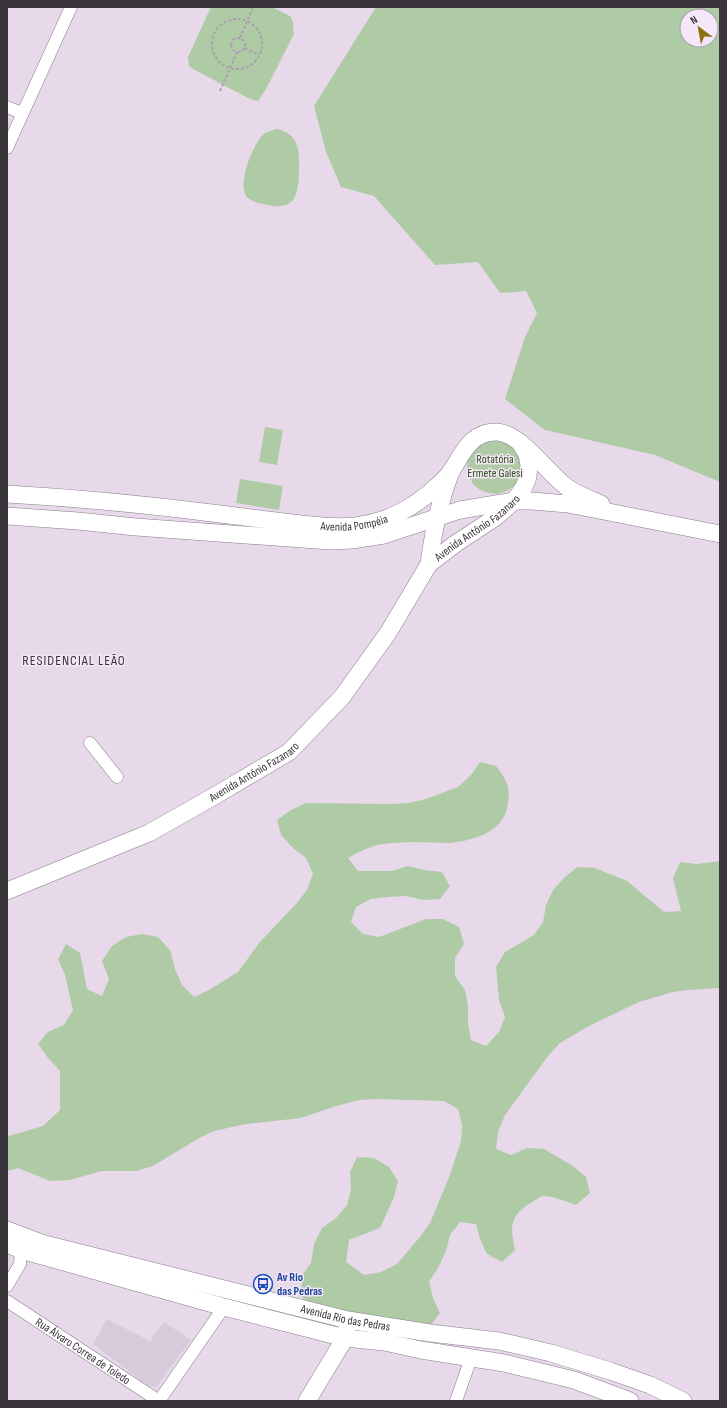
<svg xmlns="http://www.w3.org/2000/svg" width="727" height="1408" viewBox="0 0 727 1408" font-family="'Sofia Sans Condensed',sans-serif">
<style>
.education{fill:#d7cadb}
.green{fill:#aecba6;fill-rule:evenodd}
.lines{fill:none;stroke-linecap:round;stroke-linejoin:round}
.street-casing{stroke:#8a7c8c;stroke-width:13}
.secondary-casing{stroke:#8a7c8c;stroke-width:18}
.path{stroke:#aca0ae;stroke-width:2;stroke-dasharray:3 2;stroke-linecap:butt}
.street{stroke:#fff;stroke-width:12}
.secondary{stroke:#fff;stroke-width:17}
.labels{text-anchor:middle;stroke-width:3;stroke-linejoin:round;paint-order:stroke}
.park-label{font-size:12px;fill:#254d16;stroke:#f5e7f8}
.street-label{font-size:12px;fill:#3a343b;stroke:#f5e7f8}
.transit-label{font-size:12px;font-weight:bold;fill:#164399;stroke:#f5e7f8;text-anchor:start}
.quarter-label{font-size:14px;letter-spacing:1px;fill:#3c313e;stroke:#f5e7f8}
</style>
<rect width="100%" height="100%" fill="#e8d9ea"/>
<!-- education -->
<path class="education" d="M 107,1319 L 150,1341 L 164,1322 L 191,1340 L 156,1387 L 147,1385 L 93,1344 Z"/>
<!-- green -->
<path class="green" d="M 211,7 L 272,7 L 290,16 L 293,22 L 294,34 L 266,89 L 258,101 L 250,99 L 191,68 L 189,65 L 188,57 Z
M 376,7 L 720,7 L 720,482 L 655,455 L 545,430 L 505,399 L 525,337 L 537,313 L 526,291 L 500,293 L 478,262 L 435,265 L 374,196 L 341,187 L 326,152 L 314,106 ZM 687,16 L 711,16 L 711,40 L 687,40 Z
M 277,129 C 285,131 293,135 296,143 C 300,152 299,163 299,173 C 298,195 295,211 268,205 C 262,204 256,203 251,200 C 232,192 254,140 265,133 C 269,131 273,130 277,129 Z
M 265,427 L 283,430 L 277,465 L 259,462 Z
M 495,438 L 513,444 L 523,460 L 520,478 L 514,486 L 507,491 L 498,494 L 489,493 L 480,490 L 473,484 L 469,476 L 467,467 L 468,458 L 478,443 Z
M 240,479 L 283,486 L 279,510 L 236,503 Z
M 480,762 L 496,766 C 508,782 511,788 507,808 C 502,833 471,841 449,843 C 438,843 426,842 415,842 C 404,842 393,843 382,844 C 370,846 359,852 348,858 L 358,871 L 392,871 L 408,866 L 424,870 L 442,872 L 450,886 L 440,899 L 423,900 L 406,896 L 388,897 L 371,899 L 356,907 L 351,922 L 363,934 L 379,937 L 426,919 L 443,919 L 459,927 L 464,944 L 455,958 L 455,976 L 465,990 L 468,1006 L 468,1023 L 471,1040 L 486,1046 L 499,1032 L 505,1017 L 499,1000 L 496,967 L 505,952 L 534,935 L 543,922 L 546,905 L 553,890 L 564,878 L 577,867 L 595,868 L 627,881 L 664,912 L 681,911 L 673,878 L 680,862 L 697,864 L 720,861 L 720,988 L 689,990 L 673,992 L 639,1002 L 589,1026 L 560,1043 L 548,1056 L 505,1115 L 498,1132 L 496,1149 L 511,1155 L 527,1148 L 544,1149 L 573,1166 L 586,1177 L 590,1193 L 576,1205 C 568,1202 550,1195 542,1196 C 539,1197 535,1201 532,1202 C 509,1216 510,1227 515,1250 L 502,1262 L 487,1254 L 480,1239 L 476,1224 L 460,1222 L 450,1235 L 446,1251 L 438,1268 L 429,1282 L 433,1298 L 440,1313 L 430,1326 L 313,1308 L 301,1296 L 302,1276 L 311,1263 L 314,1244 L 322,1228 L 336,1218 L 347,1205 L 351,1190 L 350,1172 L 357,1157 L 374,1158 L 389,1167 L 398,1181 L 394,1197 L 380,1228 L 349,1240 L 346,1262 L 364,1275 L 381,1272 L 397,1264 L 419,1238 L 430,1223 L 450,1175 L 461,1141 L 462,1125 L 458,1109 L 444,1101 L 376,1099 L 359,1100 L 333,1107 L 301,1118 L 246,1124 L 214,1131 L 199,1138 L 153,1166 L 136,1171 L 102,1171 L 70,1180 L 50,1181 L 18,1168 L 7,1171 L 7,1135 L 9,1136 L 43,1126 L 60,1110 L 60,1071 L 48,1058 L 38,1044 L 48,1032 L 64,1025 L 73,1010 L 65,975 L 58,959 L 66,944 L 80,953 L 87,989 L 102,996 L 109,979 L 102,961 L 112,946 L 126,937 L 142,934 L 158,937 L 170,950 L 175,969 L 182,985 L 194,997 L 209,990 L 238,972 L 259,943 L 296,904 L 307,890 L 313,874 L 306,858 L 293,848 L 281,835 L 277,820 L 291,810 L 306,803 L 392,804 L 409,803 L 426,799 L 458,787 L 471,775 Z"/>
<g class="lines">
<!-- street casing -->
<g class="street-casing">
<g id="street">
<path d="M 7,107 L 22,113"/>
<path d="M 7,148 L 71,7"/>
<path d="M 90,743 L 117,777"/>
<path d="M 7,1286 L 20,1264 L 21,1250"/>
<path id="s1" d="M 7,1301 L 159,1401"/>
<path d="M 159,1401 L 224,1307"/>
<path d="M 456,1401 L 471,1358"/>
</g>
</g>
<!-- secondary casing -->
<g class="secondary-casing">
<g id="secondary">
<path id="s2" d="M 7,494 C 78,498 150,505 220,514 C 244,517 268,520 292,523 C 315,525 338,529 361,525 C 389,521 416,506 436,487 C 442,482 448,476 452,470 C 463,452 472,431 497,432 C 521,433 548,474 568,488 C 578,495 590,499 601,504"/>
<path d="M 7,516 L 78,521 L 136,527 L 330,541 L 352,540 L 384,535 L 460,510 L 514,501 L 532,501 L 568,504 L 720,534"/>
<path d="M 429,564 C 433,534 438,506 449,477"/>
<path id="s3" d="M 7,891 L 149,833 L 211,798 L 289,752 L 342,697 L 388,633 L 429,564 L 455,544 L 496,517 L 514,501 L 524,487 L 528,477 L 529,465 L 527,454 L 520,443"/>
<path id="s4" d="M 7,1230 L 41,1243 L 348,1320 L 430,1333 L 499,1341 L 551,1353 L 610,1371 L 650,1385 L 683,1401"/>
<path d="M 7,1244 L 21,1250 L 224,1307 L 345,1338 L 384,1342 L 421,1350 L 504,1363 L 574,1380 L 630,1401"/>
<path d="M 307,1401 L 345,1338 L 347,1328"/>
</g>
</g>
<!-- path -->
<path class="path" d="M212 44a25 25 0 1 1 50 0a25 25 0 1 1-50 0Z
M231 45a7 7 0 1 1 14 0a7 7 0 1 1-14 0Z
M 240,38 L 253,7
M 245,48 L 259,55
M 220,91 L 237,52"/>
<!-- street -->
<use href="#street" class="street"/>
<!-- secondary -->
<use href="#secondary" class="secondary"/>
</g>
<!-- icons -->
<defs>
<g id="bus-ring" transform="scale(1)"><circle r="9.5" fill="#f5e7f8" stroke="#1a4fb4" stroke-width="1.5"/><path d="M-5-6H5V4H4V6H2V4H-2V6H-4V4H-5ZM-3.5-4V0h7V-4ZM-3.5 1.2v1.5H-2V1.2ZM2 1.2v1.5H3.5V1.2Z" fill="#1a4fb4"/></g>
</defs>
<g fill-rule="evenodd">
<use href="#bus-ring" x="263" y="1284"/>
</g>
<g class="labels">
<!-- park labels -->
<g class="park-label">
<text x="495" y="463">Rotatória<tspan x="495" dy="14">Ermete Galesi</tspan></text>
</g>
<!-- street labels -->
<g class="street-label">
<text dy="4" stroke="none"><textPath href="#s2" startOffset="349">Avenida Pompéia</textPath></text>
<text dy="4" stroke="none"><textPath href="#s3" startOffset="611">Avenida Antônio Fazanaro</textPath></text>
<text dy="4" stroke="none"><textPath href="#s3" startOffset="275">Avenida Antônio Fazanaro</textPath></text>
<text dy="4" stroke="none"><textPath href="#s4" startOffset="350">Avenida Rio das Pedras</textPath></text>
<text dy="4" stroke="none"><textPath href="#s1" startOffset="91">Rua Álvaro Correa de Toledo</textPath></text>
</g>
<!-- transit labels -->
<g class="transit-label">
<text x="277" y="1281">Av Rio<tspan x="277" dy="14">das Pedras</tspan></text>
</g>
<!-- quarter labels -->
<g class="quarter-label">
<text x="74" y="665">RESIDENCIAL LEÃO</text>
</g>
</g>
<!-- border -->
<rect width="727" height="1408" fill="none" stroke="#3a343b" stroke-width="16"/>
<!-- north arrow -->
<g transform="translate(699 28) rotate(328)"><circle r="19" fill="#f5e7f8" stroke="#aa9fac"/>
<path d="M0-3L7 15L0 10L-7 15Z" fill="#8d7115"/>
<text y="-6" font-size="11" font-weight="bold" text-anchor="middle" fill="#3a343b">N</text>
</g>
</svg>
